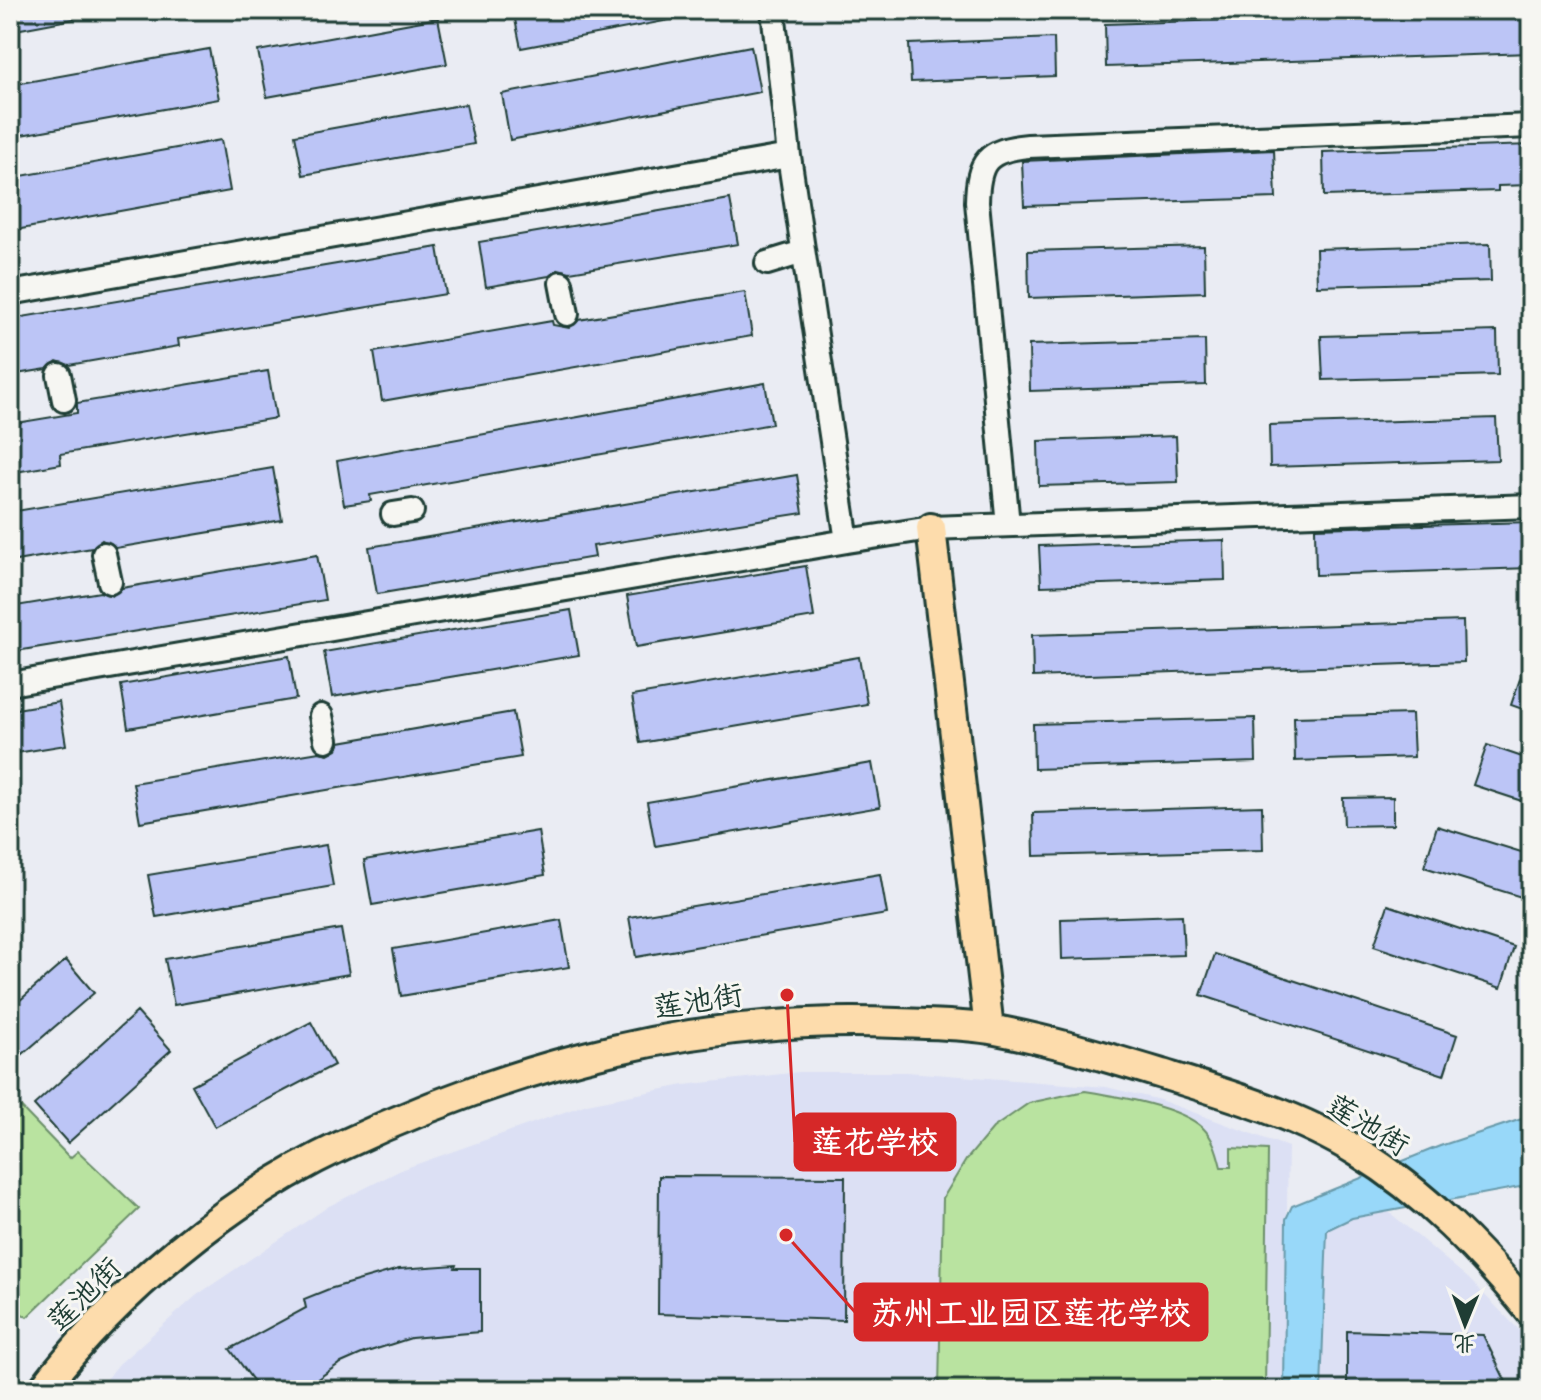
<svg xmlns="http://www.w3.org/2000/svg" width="1541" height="1400" viewBox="0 0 1541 1400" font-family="'Gochi Hand','LXGW WenKai TC',sans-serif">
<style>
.built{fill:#dce0f4}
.green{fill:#b9e3a0;stroke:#6c906a;stroke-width:2}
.water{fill:#98d8f9;stroke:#689aaa;stroke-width:2}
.building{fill:#bcc5f6;stroke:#1f3d34;stroke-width:2}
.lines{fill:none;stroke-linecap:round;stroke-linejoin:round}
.minor-casing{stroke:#1f3d34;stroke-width:28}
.major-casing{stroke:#1f3d34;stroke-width:34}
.minor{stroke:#f6f6f2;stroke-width:22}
.major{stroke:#fddcac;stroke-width:28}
.labels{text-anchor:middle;stroke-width:6;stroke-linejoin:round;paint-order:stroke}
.street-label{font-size:30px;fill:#1f3d34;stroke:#f6f6f2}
.leader{fill:none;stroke:#d62828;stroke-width:3}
.callout-dot{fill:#d62828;stroke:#f6f6f2;stroke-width:3}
.callout{fill:#d62828;stroke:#d62828;stroke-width:3}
.callout-label{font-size:32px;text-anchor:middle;font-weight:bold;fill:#fff}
</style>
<rect width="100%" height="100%" fill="#eaecf3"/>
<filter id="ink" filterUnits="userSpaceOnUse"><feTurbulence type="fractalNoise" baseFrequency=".0125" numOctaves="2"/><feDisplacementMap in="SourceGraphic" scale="16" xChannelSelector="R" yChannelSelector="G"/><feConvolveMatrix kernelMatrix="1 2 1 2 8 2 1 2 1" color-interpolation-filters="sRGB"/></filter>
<g filter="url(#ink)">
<!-- built -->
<path class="built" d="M 799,1072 L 907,1072 L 1106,1087 L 1160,1100 L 1288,1147 L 1284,1390 L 98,1390 L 119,1364 L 197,1295 L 329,1206 L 403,1169 L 587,1104 L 684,1085 Z
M 1389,1212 L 1469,1279 L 1523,1334 L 1531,1344 L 1531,1390 L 1321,1390 L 1327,1230 L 1352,1218 Z"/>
<!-- green -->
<path class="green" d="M 1085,1091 C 1116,1096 1180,1106 1203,1128 C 1214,1139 1217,1152 1221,1167 L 1231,1167 L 1231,1148 L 1268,1150 L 1265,1390 L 939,1390 L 943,1198 L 966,1160 L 993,1128 L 1029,1103 Z
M 10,1096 L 70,1158 L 78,1151 L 139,1209 L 27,1317 L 10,1306 Z"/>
<!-- water -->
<path class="water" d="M 1531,1116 L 1531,1185 L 1352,1218 L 1327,1230 L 1321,1390 L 1284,1390 L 1286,1219 L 1292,1206 L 1440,1146 Z"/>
<!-- building -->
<path class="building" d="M 10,10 L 73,10 L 74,19 L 10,31 Z
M 513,10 L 674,10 L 675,19 L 521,48 Z
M 1531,10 L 1531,53 L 1106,67 L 1105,24 Z
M 438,18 L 447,64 L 267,97 L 258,51 Z
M 1054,38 L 1055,76 L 911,82 L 909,44 Z
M 751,46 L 760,92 L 510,140 L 502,94 Z
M 209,49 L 219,99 L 10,137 L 10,85 Z
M 466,104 L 474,144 L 303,175 L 295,135 Z
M 221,140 L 230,191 L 10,231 L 10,178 Z
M 1531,145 L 1531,185 L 1498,186 L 1498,191 L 1324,196 L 1323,152 Z
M 1274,150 L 1276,198 L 1024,206 L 1022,161 Z
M 730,199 L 738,244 L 570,272 L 559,269 L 549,276 L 486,287 L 479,242 Z
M 1490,244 L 1491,281 L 1317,286 L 1316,249 Z
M 1204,246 L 1205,292 L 1029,298 L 1028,251 Z
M 438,247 L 446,294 L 178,339 L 179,346 L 69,365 L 57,361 L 47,369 L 10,375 L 10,319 Z
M 745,292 L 752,336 L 382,401 L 374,352 L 552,321 L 553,325 L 569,328 L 579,320 Z
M 1497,331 L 1498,375 L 1323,380 L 1321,336 Z
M 1205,340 L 1206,385 L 1030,391 L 1029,345 Z
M 268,371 L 276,418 L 60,454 L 61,464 L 10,473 L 10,424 L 77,413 L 77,403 Z
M 765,383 L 772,424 L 370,495 L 371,501 L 344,505 L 337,461 Z
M 1496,418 L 1498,460 L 1270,467 L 1269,425 Z
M 1176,436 L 1178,482 L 1039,486 L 1038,441 Z
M 273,468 L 282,520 L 116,548 L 102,540 L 92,548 L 10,562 L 10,512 Z
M 797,475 L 803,513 L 593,546 L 595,557 L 377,594 L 369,547 Z
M 1531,522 L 1531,568 L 1316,575 L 1315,528 Z
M 1224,540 L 1225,580 L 1041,586 L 1039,546 Z
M 317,555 L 325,600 L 10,652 L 10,607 L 100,592 L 112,596 L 122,588 Z
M 806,566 L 814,617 L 636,647 L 627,596 Z
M 571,610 L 579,655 L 332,697 L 324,652 Z
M 1463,621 L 1464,662 L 1033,677 L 1032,635 Z
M 289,656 L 296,699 L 128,728 L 121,685 Z
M 1528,656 L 1531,656 L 1531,712 L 1511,705 Z
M 859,657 L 867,704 L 640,743 L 632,696 Z
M 59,702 L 66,745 L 10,754 L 10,710 Z
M 513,712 L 521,757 L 140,822 L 133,783 L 319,752 L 328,754 L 337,749 L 340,742 Z
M 1412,714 L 1414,757 L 1295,761 L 1294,717 Z
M 1255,718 L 1256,762 L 1034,769 L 1033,724 Z
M 1487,745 L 1531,760 L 1531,804 L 1473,785 Z
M 872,763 L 880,807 L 655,846 L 647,802 Z
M 1393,797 L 1393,825 L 1344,826 L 1343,798 Z
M 1262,806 L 1263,850 L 1034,856 L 1033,813 Z
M 1437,826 L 1531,855 L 1531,900 L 1424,867 Z
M 538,831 L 545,875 L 372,905 L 364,860 Z
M 326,845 L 333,886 L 156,917 L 148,875 Z
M 880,874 L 887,914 L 636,957 L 629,917 Z
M 1388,905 L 1514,947 L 1501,988 L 1374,946 Z
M 1182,915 L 1184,955 L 1062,959 L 1061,919 Z
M 561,920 L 569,967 L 401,996 L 393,949 Z
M 341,929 L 349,974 L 174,1005 L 165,959 Z
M 1215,954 L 1457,1035 L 1444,1075 L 1201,995 Z
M 66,960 L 94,993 L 10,1065 L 10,1009 Z
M 137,1012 L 171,1050 L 68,1143 L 34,1105 Z
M 311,1022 L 334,1065 L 215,1127 L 192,1085 Z
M 659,1176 L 845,1177 L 844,1320 L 658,1314 Z
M 456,1265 L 455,1268 L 480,1268 L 480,1332 L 411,1338 L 364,1353 L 339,1364 L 302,1390 L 260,1390 L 230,1349 L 306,1308 L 304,1299 L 329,1289 L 399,1269 Z
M 1347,1331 L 1483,1335 L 1510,1390 L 1347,1390 Z"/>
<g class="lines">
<!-- minor casing -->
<g class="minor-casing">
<path id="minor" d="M 773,10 L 789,156
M 767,263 L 803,252
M 561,283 L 567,314
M 10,293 L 789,156 L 847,541 L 931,528 L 1531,506
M 59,375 L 64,400
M 393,514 L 412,511
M 1008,525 L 977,202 C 978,161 987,150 1028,146 L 1531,126
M 104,554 L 110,582
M 10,684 L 847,541
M 321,716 L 326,740"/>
</g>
<!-- major casing -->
<g class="major-casing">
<path id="major" d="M 931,528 L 989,1029
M 42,1390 C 117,1292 230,1198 341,1146 C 514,1064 705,1014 897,1023 C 927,1024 960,1024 990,1029 C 1047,1039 1106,1057 1162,1074 C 1227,1094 1299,1115 1358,1152 C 1425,1193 1481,1251 1531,1312"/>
</g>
<!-- minor -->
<use href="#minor" class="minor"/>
<!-- major -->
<use href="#major" class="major"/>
</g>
</g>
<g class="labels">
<!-- street labels -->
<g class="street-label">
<text transform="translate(698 1001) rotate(-9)" y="10">莲池街</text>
<text transform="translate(1368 1125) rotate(31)" y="10">莲池街</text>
<text transform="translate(84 1294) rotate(-45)" y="10">莲池街</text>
</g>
</g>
<!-- callouts -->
<path class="leader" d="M787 995L795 1142M786 1235L855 1312"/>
<g class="callout-dot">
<circle cx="787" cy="995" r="8"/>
<circle cx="786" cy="1235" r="8"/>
</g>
<g class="callout">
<rect x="795" y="1114" width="160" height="56" rx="8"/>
<rect x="855" y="1284" width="352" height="56" rx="8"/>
</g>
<g class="callout-label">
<text x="875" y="1153">莲花学校</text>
<text x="1031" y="1324">苏州工业园区莲花学校</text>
</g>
<!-- margin -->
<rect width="1541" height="1400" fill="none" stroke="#f6f6f2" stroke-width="40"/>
<rect x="20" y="20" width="1501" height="1360" fill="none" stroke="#1f3d34" stroke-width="3" filter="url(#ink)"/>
<!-- north arrow -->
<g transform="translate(1465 1324) rotate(181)" stroke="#f6f6f2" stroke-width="6" paint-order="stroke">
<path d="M0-6L14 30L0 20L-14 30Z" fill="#1f3d34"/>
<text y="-12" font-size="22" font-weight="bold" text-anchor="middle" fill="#1f3d34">北</text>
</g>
</svg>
